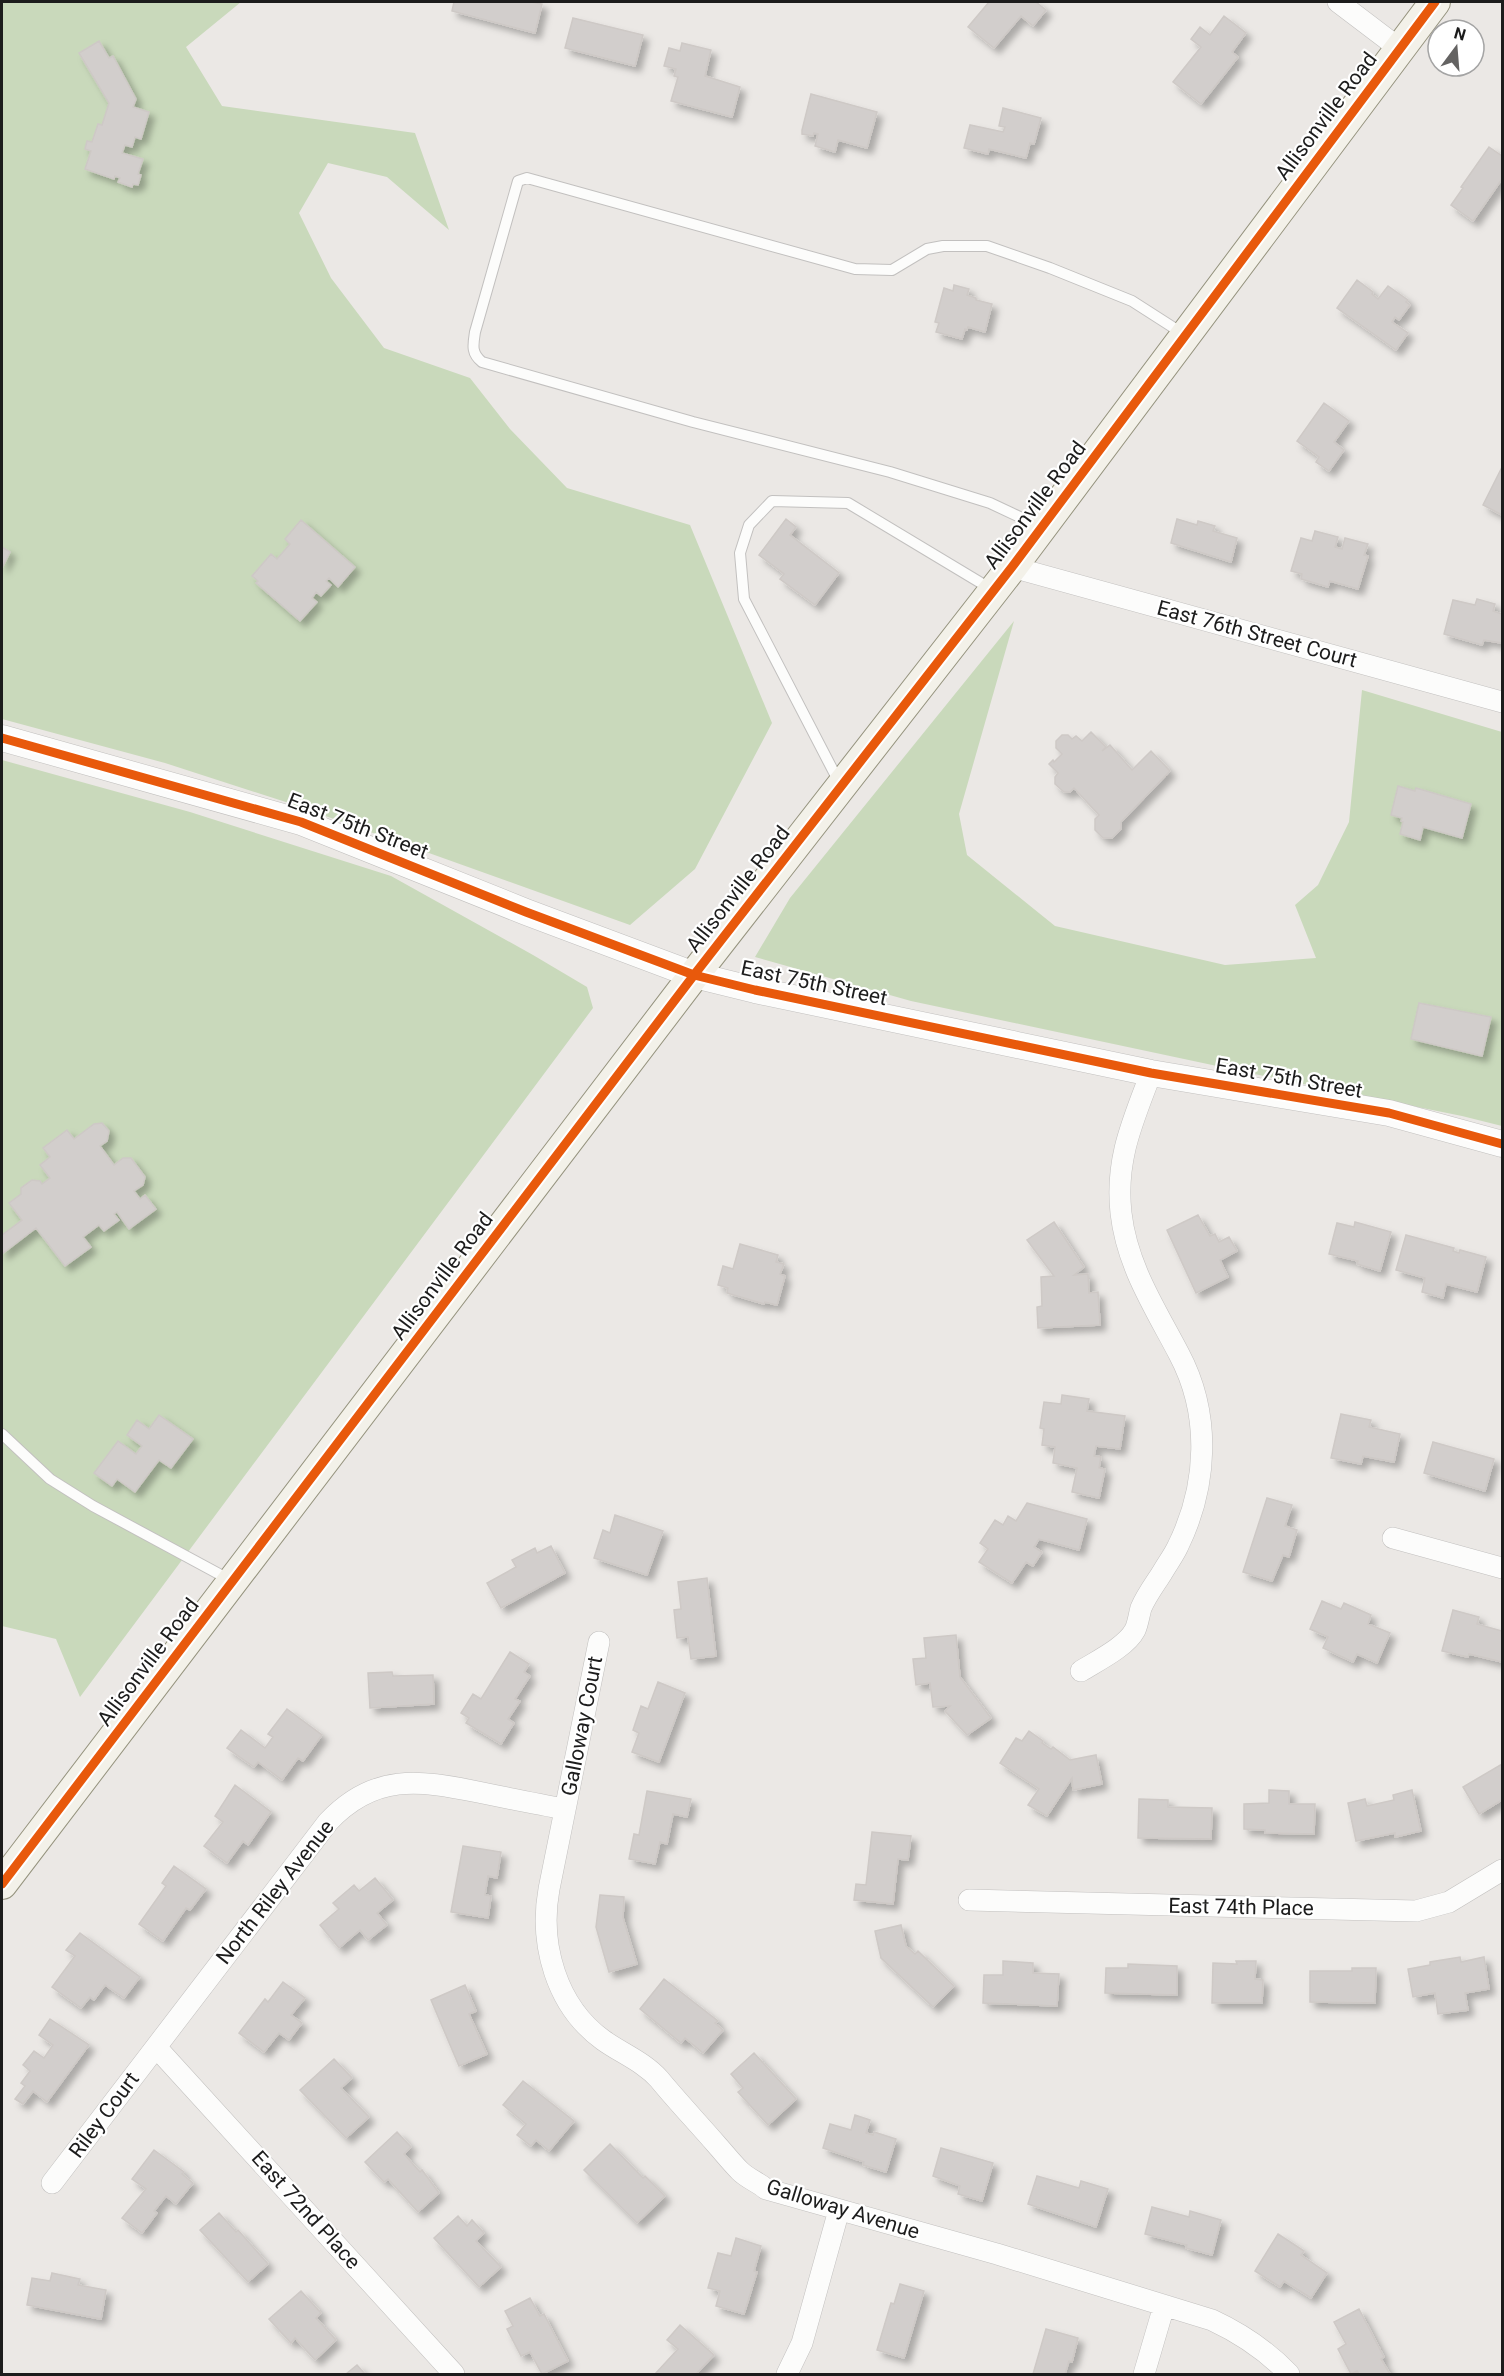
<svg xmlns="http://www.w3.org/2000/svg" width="1504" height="2376" viewBox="0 0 1504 2376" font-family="Roboto,sans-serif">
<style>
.forest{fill:#c9d9bb}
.building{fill:#d2cecc;stroke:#cec9c6;stroke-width:1.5;filter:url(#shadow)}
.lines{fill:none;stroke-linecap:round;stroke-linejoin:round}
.service-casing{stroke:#c2c0bf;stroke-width:12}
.minor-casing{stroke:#c2c0bf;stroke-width:22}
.tertiary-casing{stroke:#c2c0bf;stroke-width:27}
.secondary-casing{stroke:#95937e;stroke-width:32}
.service{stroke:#fcfcfb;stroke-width:10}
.minor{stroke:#fcfcfb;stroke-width:21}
.tertiary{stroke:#fcfcfb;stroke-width:26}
.secondary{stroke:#f3f1e9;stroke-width:30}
.cycleway-casing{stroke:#fff;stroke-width:13}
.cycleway{stroke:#e8590c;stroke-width:9}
.labels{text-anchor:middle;stroke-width:4.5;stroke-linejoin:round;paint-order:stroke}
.street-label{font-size:21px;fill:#1c1c1c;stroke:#fff}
</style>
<defs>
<filter id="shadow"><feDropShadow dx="5.5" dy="5.5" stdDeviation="3" flood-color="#0004"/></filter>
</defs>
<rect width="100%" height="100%" fill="#ebe8e5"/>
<!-- forest -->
<path class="forest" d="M 2,2 L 241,2 L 186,47 L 222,106 L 415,133 L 449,230 L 387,177 L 328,163 L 299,213 L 331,278 L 384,348 L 470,378 L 510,429 L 567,488 L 690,525 L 772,723 L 695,869 L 630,925 L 292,804 L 165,763 L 2,719 Z
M 1014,621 L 959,814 L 967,855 L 1055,926 L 1225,965 L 1316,958 L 1295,905 L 1318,885 L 1349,822 L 1362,690 L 1502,732 L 1502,1126 L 1462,1116 L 1264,1076 L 911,1001 L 755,957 L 790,898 Z
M 2,760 L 190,812 L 391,876 L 533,955 L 587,987 L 593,1008 L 80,1697 L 56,1639 L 2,1626 Z"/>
<!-- building -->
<path class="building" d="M 454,2 L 531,2 L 542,4 L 535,33 L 452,11 Z
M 989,2 L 1036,2 L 1046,10 L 1033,26 L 1021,16 L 994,48 L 968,27 Z
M 1224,16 L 1246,33 L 1232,52 L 1238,57 L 1201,104 L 1173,82 L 1201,47 L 1191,39 L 1200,27 L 1210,35 Z
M 573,18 L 643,35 L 635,66 L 565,48 Z
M 99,41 L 109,58 L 113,56 L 136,99 L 133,107 L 149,112 L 141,139 L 135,137 L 132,147 L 125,145 L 122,153 L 143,159 L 138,174 L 141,175 L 138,185 L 133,184 L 132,187 L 118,182 L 120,178 L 115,176 L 114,179 L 85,169 L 91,151 L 85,149 L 87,141 L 92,142 L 98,124 L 102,125 L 109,103 L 79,53 Z
M 682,43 L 711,50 L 705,76 L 740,87 L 732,117 L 671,101 L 678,77 L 674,76 L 676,69 L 664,66 L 669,48 L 680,51 Z
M 811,94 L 877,112 L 867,148 L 838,140 L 835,152 L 815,146 L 818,134 L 814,133 L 813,136 L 802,134 L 802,130 Z
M 1003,108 L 1041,118 L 1034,144 L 1030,143 L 1026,158 L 989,149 L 988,154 L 964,148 L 970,125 L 1003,132 L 1005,127 L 999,126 Z
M 1489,147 L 1502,156 L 1502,179 L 1473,221 L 1451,205 L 1463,188 L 1461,187 Z
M 1357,280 L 1373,292 L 1372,294 L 1378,299 L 1388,286 L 1408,300 L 1406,302 L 1410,305 L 1399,320 L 1395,317 L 1392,322 L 1408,333 L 1396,350 L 1337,308 Z
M 954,285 L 969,289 L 967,295 L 976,298 L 976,300 L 992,304 L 985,332 L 968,327 L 967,330 L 965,329 L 962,339 L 936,332 L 939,323 L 935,322 L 944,288 L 953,291 Z
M 1324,403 L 1349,421 L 1334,442 L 1344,450 L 1329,471 L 1316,462 L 1319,457 L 1297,441 Z
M 1502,467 L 1502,515 L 1483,505 Z
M 786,519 L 796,527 L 790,535 L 839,573 L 815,605 L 780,579 L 784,574 L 759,555 Z
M 1177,519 L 1197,525 L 1198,521 L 1215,526 L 1213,531 L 1237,538 L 1231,562 L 1171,543 Z
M 301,520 L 355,567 L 338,587 L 329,578 L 326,581 L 331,585 L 321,596 L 316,592 L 312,598 L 317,602 L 300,621 L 256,583 L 258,581 L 252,576 L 271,554 L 277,559 L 290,544 L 285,539 Z
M 1315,531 L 1338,537 L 1335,547 L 1342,549 L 1345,538 L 1368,544 L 1364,555 L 1368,556 L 1358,589 L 1330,581 L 1328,587 L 1301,579 L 1302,574 L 1291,571 L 1301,538 L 1312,541 Z
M 2,547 L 10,552 L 2,568 Z
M 1477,599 L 1495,604 L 1493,611 L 1502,614 L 1502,643 L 1484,640 L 1482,645 L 1444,634 L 1453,600 L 1475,605 Z
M 1091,732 L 1106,747 L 1102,751 L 1110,745 L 1132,770 L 1151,751 L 1170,771 L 1121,822 L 1121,829 L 1112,838 L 1103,838 L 1095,830 L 1095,819 L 1099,815 L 1074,788 L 1070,792 L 1064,792 L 1055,784 L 1055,777 L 1058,773 L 1049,764 L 1053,760 L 1054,762 L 1062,754 L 1056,748 L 1056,741 L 1062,735 L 1068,735 L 1072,739 L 1076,736 L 1082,741 Z
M 1398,786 L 1415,791 L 1416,788 L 1471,804 L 1462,838 L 1423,827 L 1420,840 L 1400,834 L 1403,822 L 1401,821 L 1402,818 L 1391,815 Z
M 1419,1003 L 1491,1017 L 1482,1056 L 1411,1039 Z
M 102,1123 L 109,1131 L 107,1141 L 100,1146 L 114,1165 L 123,1158 L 131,1158 L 145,1177 L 143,1185 L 134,1191 L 140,1199 L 145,1195 L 156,1209 L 129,1229 L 117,1212 L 114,1214 L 119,1220 L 104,1231 L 99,1225 L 83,1237 L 91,1247 L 65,1266 L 36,1228 L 2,1254 L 2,1235 L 22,1220 L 9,1203 L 21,1194 L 21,1188 L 32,1180 L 40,1181 L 42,1184 L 50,1178 L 40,1165 L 50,1157 L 43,1148 L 67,1130 L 74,1139 L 94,1124 Z
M 1198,1215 L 1210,1236 L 1215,1234 L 1219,1242 L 1229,1237 L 1237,1251 L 1220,1260 L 1228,1277 L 1196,1293 L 1167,1230 Z
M 1054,1222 L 1084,1267 L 1074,1275 L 1088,1274 L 1089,1293 L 1098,1292 L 1100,1325 L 1038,1328 L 1037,1307 L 1042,1306 L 1041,1277 L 1054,1276 L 1027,1240 Z
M 1355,1222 L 1391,1232 L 1380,1271 L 1357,1264 L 1358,1261 L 1329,1254 L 1337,1223 L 1354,1227 Z
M 1406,1235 L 1454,1248 L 1453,1251 L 1459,1253 L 1460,1250 L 1486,1257 L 1477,1292 L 1446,1284 L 1443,1298 L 1422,1292 L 1425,1278 L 1396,1270 Z
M 740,1244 L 778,1255 L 776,1262 L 784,1264 L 780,1274 L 785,1276 L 777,1305 L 765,1302 L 764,1304 L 727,1293 L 728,1288 L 718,1285 L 723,1266 L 733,1269 Z
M 1062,1395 L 1089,1399 L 1087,1411 L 1125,1416 L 1120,1449 L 1096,1446 L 1094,1456 L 1101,1457 L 1099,1468 L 1105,1469 L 1099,1498 L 1072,1492 L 1077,1468 L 1053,1463 L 1055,1447 L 1042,1445 L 1044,1429 L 1040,1428 L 1044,1402 L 1061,1404 Z
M 1341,1414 L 1371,1420 L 1369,1427 L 1400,1434 L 1394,1462 L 1363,1456 L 1361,1464 L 1331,1458 Z
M 159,1415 L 193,1439 L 171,1468 L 159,1460 L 135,1492 L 117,1479 L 112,1486 L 94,1473 L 118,1441 L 136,1454 L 142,1446 L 127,1435 L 137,1420 L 149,1429 Z
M 1433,1442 L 1494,1459 L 1485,1491 L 1424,1473 Z
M 1267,1498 L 1292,1505 L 1285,1526 L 1297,1530 L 1289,1557 L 1283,1555 L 1272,1581 L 1243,1572 Z
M 1027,1503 L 1087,1519 L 1079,1550 L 1039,1539 L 1034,1547 L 1042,1552 L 1033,1566 L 1026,1562 L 1012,1583 L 979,1562 L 988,1549 L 980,1543 L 995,1520 L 1003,1525 L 1008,1516 L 1016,1521 Z
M 615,1515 L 663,1531 L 647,1575 L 594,1558 L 603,1530 L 610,1533 Z
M 551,1546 L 565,1573 L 501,1608 L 487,1583 L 516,1567 L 512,1560 L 535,1548 L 537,1553 Z
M 707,1578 L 716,1656 L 691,1659 L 688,1637 L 677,1638 L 674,1610 L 681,1609 L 678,1582 Z
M 1322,1601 L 1341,1609 L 1344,1603 L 1371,1615 L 1368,1624 L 1390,1633 L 1377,1663 L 1357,1654 L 1353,1662 L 1323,1648 L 1328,1637 L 1310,1629 Z
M 1453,1610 L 1479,1617 L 1477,1624 L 1502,1631 L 1502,1662 L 1469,1654 L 1468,1657 L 1442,1651 Z
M 956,1635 L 960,1677 L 991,1718 L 967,1735 L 945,1711 L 950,1706 L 933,1707 L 930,1683 L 916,1685 L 913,1659 L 926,1658 L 924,1638 Z
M 510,1652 L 529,1664 L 524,1672 L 530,1676 L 515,1699 L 520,1701 L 508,1719 L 514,1723 L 501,1744 L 466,1723 L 469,1718 L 461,1713 L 473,1694 L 481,1699 Z
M 392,1672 L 393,1676 L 433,1675 L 434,1704 L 370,1708 L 368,1673 Z
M 658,1682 L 685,1693 L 659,1762 L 632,1752 L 639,1733 L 633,1730 L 641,1706 L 648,1709 Z
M 287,1709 L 322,1735 L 303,1761 L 298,1758 L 282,1780 L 258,1762 L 254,1767 L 227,1748 L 241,1730 L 265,1748 L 273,1737 L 268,1734 Z
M 1029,1731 L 1043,1741 L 1042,1743 L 1051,1749 L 1053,1747 L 1070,1760 L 1096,1755 L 1102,1784 L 1073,1790 L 1072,1778 L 1047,1816 L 1028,1805 L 1039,1789 L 1000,1763 L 1016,1738 L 1022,1741 Z
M 1502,1764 L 1502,1800 L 1479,1814 L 1463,1787 Z
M 235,1785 L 271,1812 L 248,1845 L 243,1841 L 227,1863 L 204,1846 L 223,1822 L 215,1816 Z
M 1269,1790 L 1289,1791 L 1289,1804 L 1315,1804 L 1314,1834 L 1265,1833 L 1265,1830 L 1244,1829 L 1244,1804 L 1269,1803 Z
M 1412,1790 L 1421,1831 L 1395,1837 L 1395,1833 L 1356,1841 L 1348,1803 L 1365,1799 L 1367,1806 L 1394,1800 L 1393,1795 Z
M 647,1791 L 691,1799 L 687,1817 L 673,1814 L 667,1844 L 660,1842 L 655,1864 L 629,1859 L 634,1834 L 639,1835 Z
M 1139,1799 L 1168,1800 L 1168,1807 L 1212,1808 L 1211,1839 L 1138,1838 Z
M 872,1832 L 911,1836 L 908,1860 L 898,1859 L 893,1904 L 854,1900 L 856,1884 L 866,1885 Z
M 463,1846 L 501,1852 L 497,1878 L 488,1876 L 485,1895 L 491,1896 L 488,1918 L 451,1912 Z
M 174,1866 L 206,1889 L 190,1910 L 186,1908 L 163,1941 L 139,1924 L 166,1886 L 162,1883 Z
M 375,1878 L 393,1900 L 377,1913 L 387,1925 L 368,1940 L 360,1930 L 339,1948 L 320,1925 L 339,1909 L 333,1903 L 354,1885 L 359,1891 Z
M 600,1895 L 624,1897 L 623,1918 L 637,1964 L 609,1972 L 596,1927 Z
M 901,1925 L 906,1946 L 915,1954 L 918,1951 L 954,1986 L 933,2007 L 881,1958 L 875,1931 Z
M 80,1933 L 140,1977 L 124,1998 L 105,1985 L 94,2000 L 90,1997 L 81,2008 L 52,1987 L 75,1956 L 66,1950 Z
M 1460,1957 L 1461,1962 L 1484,1957 L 1489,1989 L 1465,1993 L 1468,2010 L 1438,2014 L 1435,1993 L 1413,1997 L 1408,1969 L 1430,1965 L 1430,1962 Z
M 1003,1961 L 1033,1963 L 1033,1973 L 1059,1974 L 1057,2006 L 983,2003 L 984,1975 L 1003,1975 Z
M 1236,1961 L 1256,1961 L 1255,1979 L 1263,1980 L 1262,2003 L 1212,2003 L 1213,1963 L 1237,1964 Z
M 1128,1964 L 1177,1966 L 1177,1995 L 1105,1993 L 1106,1968 L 1128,1968 Z
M 1352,1968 L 1376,1968 L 1375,2003 L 1310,2002 L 1310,1971 L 1352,1971 Z
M 664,1979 L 718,2021 L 715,2023 L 723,2030 L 703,2053 L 685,2038 L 681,2043 L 640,2009 Z
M 283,1982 L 305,1998 L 291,2015 L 302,2023 L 289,2040 L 279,2033 L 264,2052 L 239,2033 L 265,1999 L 268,2002 Z
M 465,1985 L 476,2011 L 469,2014 L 487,2054 L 459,2066 L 431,2000 Z
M 50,2019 L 89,2045 L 47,2102 L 33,2091 L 23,2104 L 15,2099 L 25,2086 L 21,2083 L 30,2071 L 23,2065 L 34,2051 L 44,2058 L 53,2045 L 39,2035 Z
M 754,2053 L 796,2099 L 768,2125 L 738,2092 L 743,2088 L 731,2074 Z
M 334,2059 L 352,2078 L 341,2088 L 369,2117 L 346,2138 L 300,2090 Z
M 523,2081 L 574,2121 L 549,2151 L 536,2140 L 531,2146 L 517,2135 L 526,2124 L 503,2105 Z
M 855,2115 L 870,2120 L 866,2133 L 873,2135 L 874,2132 L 896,2139 L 886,2172 L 863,2165 L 864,2162 L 823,2148 L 830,2124 L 851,2130 Z
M 397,2132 L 411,2147 L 404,2154 L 420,2172 L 422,2170 L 439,2193 L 418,2212 L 388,2179 L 384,2182 L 365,2162 Z
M 610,2144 L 643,2178 L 645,2176 L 665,2196 L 637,2223 L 584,2170 Z
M 941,2148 L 993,2163 L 982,2201 L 958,2194 L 960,2186 L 933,2176 Z
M 154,2150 L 184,2172 L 182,2174 L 193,2183 L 176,2204 L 166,2196 L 154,2211 L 157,2213 L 142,2233 L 122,2218 L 146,2189 L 132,2179 Z
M 1037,2176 L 1079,2188 L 1081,2181 L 1108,2189 L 1096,2227 L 1028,2204 Z
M 1152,2207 L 1189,2217 L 1190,2211 L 1221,2220 L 1212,2255 L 1186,2248 L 1187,2245 L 1145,2234 Z
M 219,2213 L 236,2232 L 238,2230 L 268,2264 L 248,2282 L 200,2230 Z
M 458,2216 L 467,2226 L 472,2220 L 484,2233 L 476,2241 L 501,2267 L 479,2287 L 434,2238 Z
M 1278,2234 L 1304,2251 L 1301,2255 L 1327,2273 L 1311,2298 L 1284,2281 L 1280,2287 L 1255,2271 Z
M 736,2238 L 761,2246 L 754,2271 L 757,2272 L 744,2314 L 716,2306 L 720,2291 L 708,2288 L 718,2253 L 731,2256 Z
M 52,2273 L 80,2279 L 78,2285 L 106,2290 L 101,2319 L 27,2305 L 32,2278 L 50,2281 Z
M 900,2284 L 924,2291 L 904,2358 L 877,2350 L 891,2303 L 894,2304 Z
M 301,2291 L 321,2313 L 316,2318 L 336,2340 L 315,2360 L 295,2338 L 291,2343 L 269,2319 Z
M 530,2298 L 540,2316 L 544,2314 L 568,2361 L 542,2374 L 530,2352 L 521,2356 L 507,2329 L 513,2326 L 505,2311 Z
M 1359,2309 L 1384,2357 L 1381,2359 L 1390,2374 L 1359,2374 L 1357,2371 L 1351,2374 L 1338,2349 L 1346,2344 L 1334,2322 Z
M 680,2325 L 714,2355 L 696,2374 L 655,2374 L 678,2349 L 667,2340 Z
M 1046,2329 L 1078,2338 L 1072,2362 L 1069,2361 L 1065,2374 L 1033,2374 Z
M 357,2365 L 365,2374 L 346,2374 Z"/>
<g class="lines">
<!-- service casing -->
<g class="service-casing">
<path id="service" d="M 1041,527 L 990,503 L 890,472 L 693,422 L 482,362 C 471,353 473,345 475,332 L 518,181 L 527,178 L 855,269 L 892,270 L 927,249 L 943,246 L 987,246 L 1050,268 L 1132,301 L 1185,335
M 840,784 L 744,599 L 740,553 L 749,525 L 772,501 L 848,503 L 991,589
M 2,1434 L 50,1479 L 93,1506 L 232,1581"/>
</g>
<!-- minor casing -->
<g class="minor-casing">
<path id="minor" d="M 1338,2 L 1400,49
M 1012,567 L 1502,702
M 1393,1538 L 1502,1568
M 599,1642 L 549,1889 C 539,1944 556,2006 603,2040 C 621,2053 644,2062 659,2079 C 677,2101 697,2122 716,2144 C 724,2153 732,2163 740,2171 C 748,2179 758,2182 766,2189 L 997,2254 L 1212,2320 C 1242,2334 1266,2350 1289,2374
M 1081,1671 C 1097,1661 1126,1647 1135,1630 C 1138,1624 1139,1615 1141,1608 C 1146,1596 1155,1584 1162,1573 C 1167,1564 1174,1555 1178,1546 C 1208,1485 1211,1414 1179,1354 C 1155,1308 1127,1266 1121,1213 C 1115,1159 1133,1121 1151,1073
M 969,1900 L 1416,1911 L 1449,1902 L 1502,1870
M 156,2047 L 454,2374
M 52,2183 L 328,1822 C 374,1773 419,1780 478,1792 C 507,1798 536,1804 565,1809
M 787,2374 L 802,2343 L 839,2210
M 1144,2374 L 1164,2306"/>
</g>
<!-- tertiary casing -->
<g class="tertiary-casing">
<path id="tertiary" d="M 2,738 L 301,822 L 526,912 L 694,975 L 755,990 L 1151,1073 L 1389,1113 L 1502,1144"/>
</g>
<!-- secondary casing -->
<g class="secondary-casing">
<path id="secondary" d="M 2,1884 L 694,975 L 1012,567 L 1435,2"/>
</g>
<!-- service -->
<use href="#service" class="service"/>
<!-- minor -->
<use href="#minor" class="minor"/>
<!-- tertiary -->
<use href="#tertiary" class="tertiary"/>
<!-- secondary -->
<use href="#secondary" class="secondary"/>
<!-- cycleway casing -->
<g class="cycleway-casing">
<path id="cycleway" d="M 2,738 L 301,822 L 526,912 L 694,975 L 755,990 L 1151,1073 L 1389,1113 L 1502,1144
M 2,1884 L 694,975 L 1012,567 L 1435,2"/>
</g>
<!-- cycleway -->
<use href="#cycleway" class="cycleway"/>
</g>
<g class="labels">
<!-- street labels -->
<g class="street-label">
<text transform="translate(1326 116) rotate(-53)" y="7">Allisonville Road</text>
<text transform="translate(1035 505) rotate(-53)" y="7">Allisonville Road</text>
<text transform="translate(1257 634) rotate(15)" y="7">East 76th Street Court</text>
<text transform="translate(358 826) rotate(21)" y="7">East 75th Street</text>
<text transform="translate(738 889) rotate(-52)" y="7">Allisonville Road</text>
<text transform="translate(814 983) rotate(12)" y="7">East 75th Street</text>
<text transform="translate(1289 1078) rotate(10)" y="7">East 75th Street</text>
<text transform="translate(442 1276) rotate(-53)" y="7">Allisonville Road</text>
<text transform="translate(148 1662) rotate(-53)" y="7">Allisonville Road</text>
<text transform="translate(582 1726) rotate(-79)" y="7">Galloway Court</text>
<text transform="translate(275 1892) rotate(-52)" y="7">North Riley Avenue</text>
<text transform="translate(1241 1907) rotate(1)" y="7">East 74th Place</text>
<text transform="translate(104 2115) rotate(-53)" y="7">Riley Court</text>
<text transform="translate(843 2209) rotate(17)" y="7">Galloway Avenue</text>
<text transform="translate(306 2210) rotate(48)" y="7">East 72nd Place</text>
</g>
</g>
<!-- border -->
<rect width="1504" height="2376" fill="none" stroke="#1c1c1c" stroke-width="6"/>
<!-- north arrow -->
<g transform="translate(1456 48) rotate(16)"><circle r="28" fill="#ffffff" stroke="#a4a4a4" stroke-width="1.5"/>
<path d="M0-4.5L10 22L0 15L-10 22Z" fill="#646362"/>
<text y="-9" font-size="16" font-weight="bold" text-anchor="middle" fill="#1c1c1c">N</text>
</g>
</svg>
